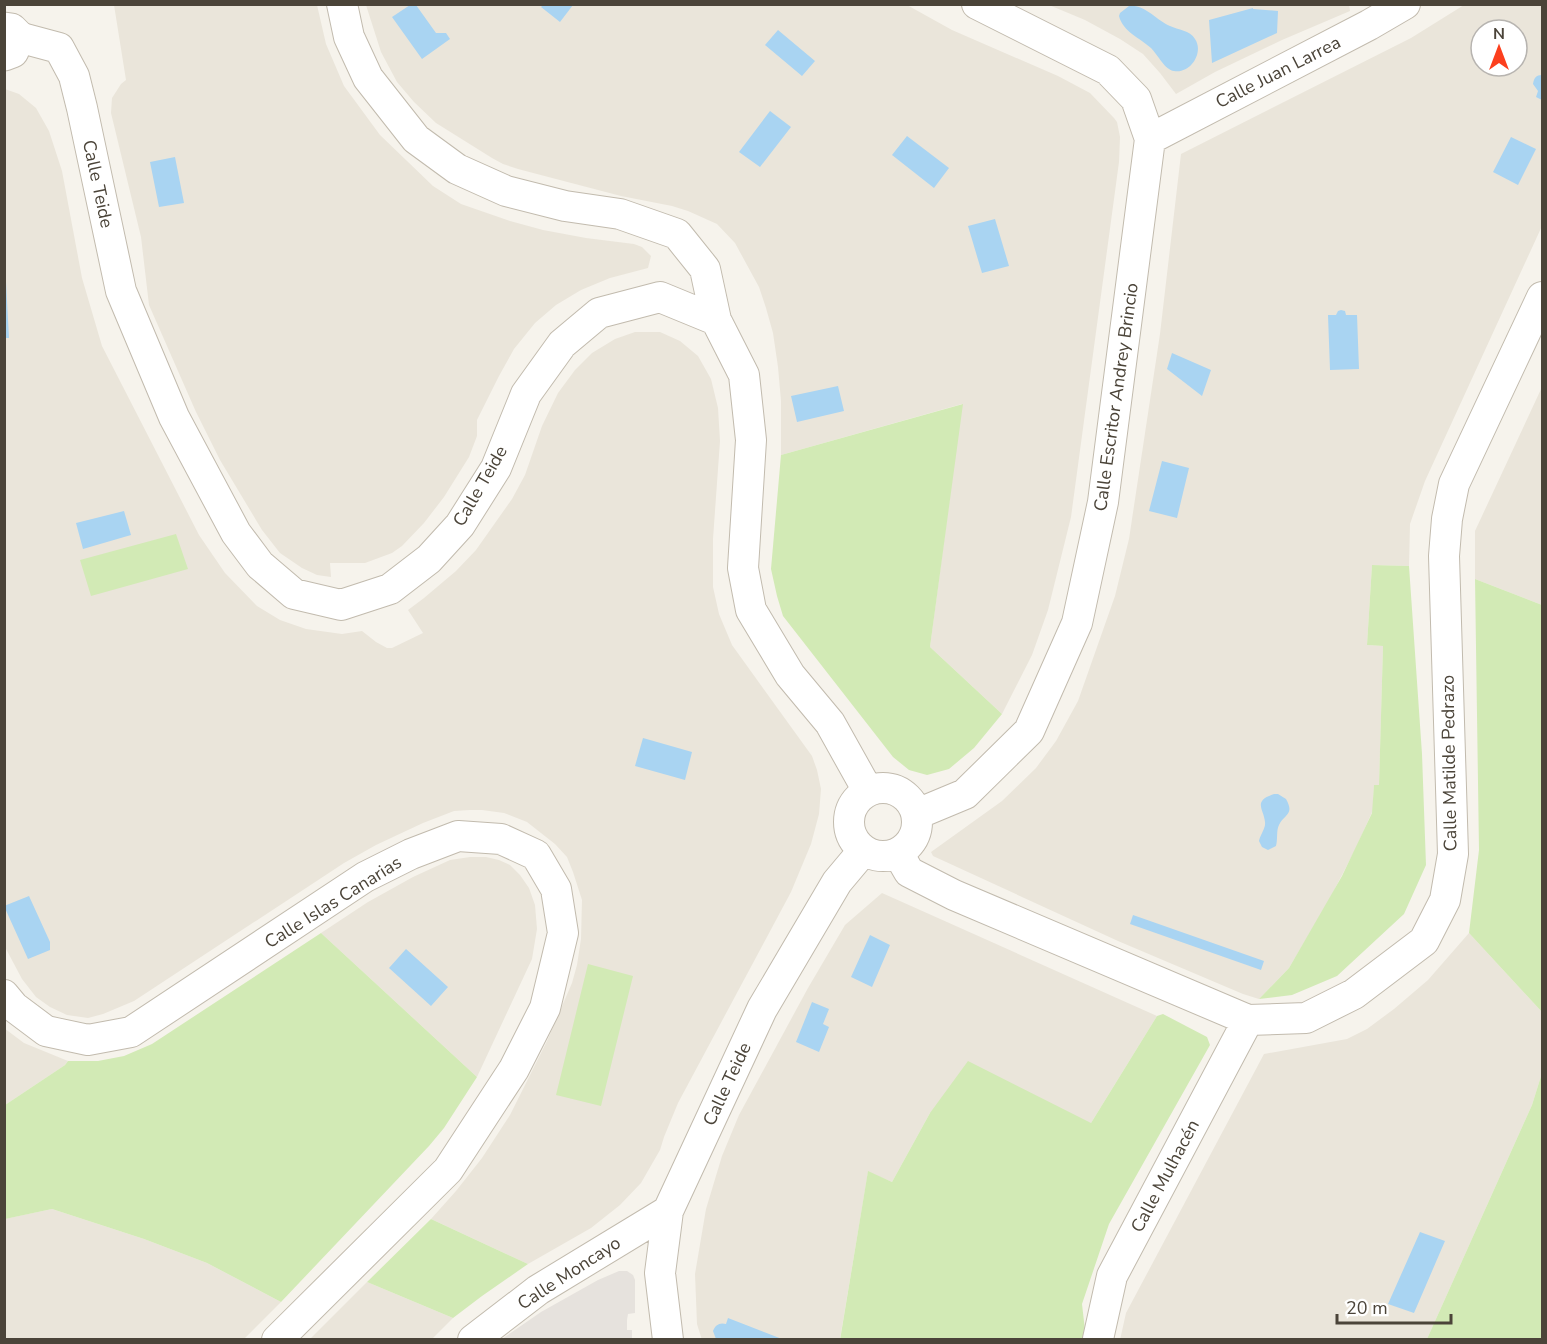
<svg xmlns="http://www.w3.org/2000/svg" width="1547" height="1344" viewBox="0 0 1547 1344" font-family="'Nunito Sans',sans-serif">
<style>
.residential{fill:#eae5da;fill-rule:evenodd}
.industrial{fill:#e6e2dd}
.green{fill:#d2eab5}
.water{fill:#a9d4f2}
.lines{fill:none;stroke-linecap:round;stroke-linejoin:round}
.minor-casing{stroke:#c2bbae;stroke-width:32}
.tertiary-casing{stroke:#c2bbae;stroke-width:35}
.minor{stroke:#fff;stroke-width:30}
.tertiary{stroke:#fff;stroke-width:33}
.labels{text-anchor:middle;stroke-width:4.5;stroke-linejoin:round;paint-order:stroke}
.street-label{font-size:18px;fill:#4b4439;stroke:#fff}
</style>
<rect width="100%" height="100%" fill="#f6f3ec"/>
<!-- residential -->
<path class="residential" d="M 1349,4 L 1350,11 L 1282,40 L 1215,72 L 1176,94 L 1160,73 L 1143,54 L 1120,39 L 1085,20 L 1049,5 Z
M 114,5 L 317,5 L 326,44 L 344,86 L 380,135 L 433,186 L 461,204 L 510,221 L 543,230 L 586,238 L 634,244 L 642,247 L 651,256 L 648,268 L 610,278 L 581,290 L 556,305 L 535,323 L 514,349 L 499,376 L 477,420 L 477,436 L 469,457 L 444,497 L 424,523 L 402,546 L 392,553 L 365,563 L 330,563 L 331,577 L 317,575 L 302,568 L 280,553 L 262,530 L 220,460 L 196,412 L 149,305 L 141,237 L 111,113 L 112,98 L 121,84 L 126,80 Z
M 366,5 L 907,5 L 952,30 L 1058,76 L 1090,93 L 1114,118 L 1117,122 L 1120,137 L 1119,162 L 1071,517 L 1048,610 L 1032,655 L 1002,714 L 930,647 L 962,404 L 781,455 L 781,401 L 778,367 L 773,333 L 766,308 L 759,287 L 735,243 L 717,224 L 688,211 L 672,206 L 621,196 L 556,179 L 518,169 L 503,164 L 492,158 L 436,123 L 414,102 L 397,82 L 381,52 Z
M 1464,5 L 1542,5 L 1542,226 L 1425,481 L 1410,524 L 1409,566 L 1372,565 L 1367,645 L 1383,646 L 1379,786 L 1374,785 L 1373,810 L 1355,850 L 1329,900 L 1289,968 L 1259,999 L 1243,994 L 1118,941 L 933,856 L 931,852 L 1002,801 L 1036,768 L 1056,741 L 1078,701 L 1115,596 L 1129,539 L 1160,334 L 1181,154 L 1411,38 ZM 1481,30 L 1517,30 L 1517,66 L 1481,66 Z
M 5,89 L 19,94 L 36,108 L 49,131 L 62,171 L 82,278 L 102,346 L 199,535 L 225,573 L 257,606 L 280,620 L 306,629 L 342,634 L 362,631 L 376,642 L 387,648 L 392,648 L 423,633 L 408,610 L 424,598 L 456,571 L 476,550 L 512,499 L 525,475 L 542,426 L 558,393 L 575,370 L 592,353 L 615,339 L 635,332 L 660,332 L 680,341 L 698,356 L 711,379 L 718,408 L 720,441 L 713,539 L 713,587 L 719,614 L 732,645 L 812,756 L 817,770 L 821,789 L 819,814 L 811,844 L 791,892 L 678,1103 L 664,1137 L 660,1150 L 641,1183 L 620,1205 L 591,1228 L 528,1264 L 431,1219 L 456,1191 L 482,1158 L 510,1115 L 547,1041 L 572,983 L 577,965 L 581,939 L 582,900 L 573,872 L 567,857 L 555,844 L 527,822 L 504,813 L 482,810 L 470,810 L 454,811 L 423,823 L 376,845 L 344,863 L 134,1001 L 103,1014 L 88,1018 L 67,1015 L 50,1007 L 36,997 L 22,979 L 5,947 Z
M 1542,387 L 1542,605 L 1475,579 L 1475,531 Z
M 470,857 L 486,857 L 499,860 L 510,865 L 520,875 L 529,888 L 535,905 L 537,929 L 532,959 L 477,1077 L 321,933 L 368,902 L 413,877 L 450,860 Z
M 882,893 L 1157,1016 L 1091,1123 L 930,1113 L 892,1182 L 868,1172 L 840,1339 L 702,1340 L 697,1324 L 695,1274 L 706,1209 L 722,1156 L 739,1115 L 808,988 L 845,925 Z
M 1469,933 L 1542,1012 L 1542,1073 L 1532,1105 L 1427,1339 L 1120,1340 L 1126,1313 L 1264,1054 L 1347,1039 L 1367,1029 L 1394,1009 L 1428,980 Z
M 4,1028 L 24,1043 L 68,1061 L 65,1065 L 5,1105 Z
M 52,1209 L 144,1239 L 207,1263 L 281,1302 L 244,1339 L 5,1339 L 4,1219 Z
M 367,1282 L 453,1318 L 432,1339 L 309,1340 Z"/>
<!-- industrial -->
<path class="industrial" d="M 619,1271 L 627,1271 L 633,1275 L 635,1280 L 635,1313 L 628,1314 L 627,1320 L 627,1330 L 632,1330 L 632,1339 L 502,1339 L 541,1312 L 598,1280 Z"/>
<!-- green -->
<path class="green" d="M 963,404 L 930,647 L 1002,714 L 974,748 L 949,769 L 927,775 L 909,770 L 893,757 L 783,616 L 777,596 L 771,569 L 781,455 Z
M 176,534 L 188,569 L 91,596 L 80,560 Z
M 1372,565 L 1409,566 L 1422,754 L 1426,865 L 1404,914 L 1337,976 L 1292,995 L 1259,999 L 1289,968 L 1342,876 L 1372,813 L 1374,785 L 1379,785 L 1383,646 L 1367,645 Z
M 1475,579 L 1542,605 L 1542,1012 L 1469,933 L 1479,850 Z
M 321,933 L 477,1077 L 444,1128 L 429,1146 L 281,1302 L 207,1263 L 144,1239 L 52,1209 L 5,1219 L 5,1105 L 65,1065 L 68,1061 L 98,1061 L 124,1056 L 152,1044 Z
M 588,964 L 633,976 L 601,1106 L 556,1095 Z
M 1163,1014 L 1207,1037 L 1210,1045 L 1109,1224 L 1082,1304 L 1086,1339 L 840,1340 L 868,1171 L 892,1182 L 930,1113 L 968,1061 L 1091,1123 L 1157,1016 Z
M 1542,1073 L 1542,1339 L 1427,1339 L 1532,1105 Z
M 431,1219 L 528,1264 L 482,1296 L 453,1318 L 367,1282 Z"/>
<!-- water -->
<path class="water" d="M 410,5 L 416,5 L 436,33 L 446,33 L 450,39 L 422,59 L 392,17 Z
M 543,5 L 543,4 L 573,5 L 560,22 L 541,7 Z
M 1129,6 C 1145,4 1157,21 1170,26 C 1178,30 1190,30 1195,39 C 1204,52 1191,74 1174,71 C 1165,70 1158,55 1151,48 C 1140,38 1123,32 1119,16 L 1120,13 Z
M 1253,8 L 1253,9 L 1278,11 L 1277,33 L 1212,63 L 1209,20 Z
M 778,30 L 815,61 L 802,76 L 765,45 Z
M 1542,75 L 1542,100 L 1536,97 L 1538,91 L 1533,84 C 1534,78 1536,75 1542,75 Z
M 770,111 L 791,127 L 760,167 L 739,152 Z
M 907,136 L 949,168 L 934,188 L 892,155 Z
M 1511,137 L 1536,149 L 1518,185 L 1493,172 Z
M 175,157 L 184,203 L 159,207 L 150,162 Z
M 995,219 L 1009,266 L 982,273 L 968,226 Z
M 4,282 L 6,282 L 9,338 L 5,338 Z
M 1341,310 L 1345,311 L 1346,315 L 1357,315 L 1359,369 L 1330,370 L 1328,315 L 1336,315 L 1338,311 Z
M 1172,353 L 1211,370 L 1202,396 L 1167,369 Z
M 838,386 L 844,411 L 797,422 L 791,396 Z
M 1162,461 L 1189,468 L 1177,518 L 1149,511 Z
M 124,511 L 131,535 L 83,549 L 76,523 Z
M 643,738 L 692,752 L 685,780 L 635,766 Z
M 1274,794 L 1278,794 L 1286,799 C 1295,815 1284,814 1279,825 C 1276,831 1278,839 1276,846 L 1268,850 L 1262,847 L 1259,841 C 1260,835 1266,828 1265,822 C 1264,809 1252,801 1274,794 Z
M 29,896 L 50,942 L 50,950 L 28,959 L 4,906 Z
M 1133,915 L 1264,961 L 1261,970 L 1130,924 Z
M 870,935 L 890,945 L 872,987 L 851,977 Z
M 406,949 L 448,987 L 431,1006 L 389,968 Z
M 812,1002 L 829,1009 L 823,1024 L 829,1027 L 819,1052 L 796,1042 Z
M 1420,1232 L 1445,1241 L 1414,1313 L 1388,1304 Z
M 728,1318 L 782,1339 L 716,1339 L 713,1331 C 715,1325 720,1322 726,1324 Z"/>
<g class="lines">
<!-- minor casing -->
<g class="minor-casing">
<path id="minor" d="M 342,4 L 349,37 L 368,78 L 416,139 L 457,169 L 506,191 L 565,206 L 620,214 L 677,234 L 705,269 L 716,320
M 18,37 L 59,48 L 74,76 L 82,108 L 121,291 L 174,417 L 236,533 L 260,565 L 294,594 L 341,605 L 390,589 L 429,559 L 460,525 L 496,468 L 526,394 L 562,344 L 599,313 L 660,297 L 716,320 L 744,375 L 751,440 L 743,568 L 751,610 L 790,675 L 830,723 L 868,791
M 1150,139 L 1369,25 L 1405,4
M849 822a34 34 0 1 1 68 0a34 34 0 1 1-68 0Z
M 917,814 L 965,794 L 1029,731 L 1077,623 L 1103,502 L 1150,139 L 1136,99 L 1108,70 L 977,4
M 898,853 L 909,872 L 954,895 L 1248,1020 L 1306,1018 L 1354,994 L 1424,941 L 1445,900 L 1453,854 L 1444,556 L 1447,519 L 1454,484 L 1542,297
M 4,995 L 14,1007 L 46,1031 L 88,1040 L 131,1032 L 365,877 L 411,854 L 458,836 L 501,839 L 536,855 L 556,889 L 563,933 L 545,1008 L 514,1069 L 448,1170 L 277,1340
M 1098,1339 L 1112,1276 L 1248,1020
M 473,1340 L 538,1290 L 668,1211
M 668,1340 L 660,1273 L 668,1211 L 762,1009 L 837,882 L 863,851"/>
</g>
<!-- tertiary casing -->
<g class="tertiary-casing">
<path id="tertiary" d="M 4,29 L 11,30 L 18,37 L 12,51 L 4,54"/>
</g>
<!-- minor -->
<use href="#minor" class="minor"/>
<!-- tertiary -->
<use href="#tertiary" class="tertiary"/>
</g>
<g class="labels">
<!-- street labels -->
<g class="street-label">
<text transform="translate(1278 72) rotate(-27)" y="6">Calle Juan Larrea</text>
<text transform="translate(98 184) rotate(78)" y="6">Calle Teide</text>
<text transform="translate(1116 397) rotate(-82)" y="6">Calle Escritor Andrey Brincio</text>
<text transform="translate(480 486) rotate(-60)" y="6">Calle Teide</text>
<text transform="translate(1449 763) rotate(-91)" y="6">Calle Matilde Pedrazo</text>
<text transform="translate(333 902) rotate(-32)" y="6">Calle Islas Canarias</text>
<text transform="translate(727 1084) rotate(-65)" y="6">Calle Teide</text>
<text transform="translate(1165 1176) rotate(-62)" y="6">Calle Mulhacén</text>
<text transform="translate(569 1273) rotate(-33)" y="6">Calle Moncayo</text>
</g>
</g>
<!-- border -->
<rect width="1547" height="1344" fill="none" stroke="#4b4439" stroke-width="12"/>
<!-- north arrow -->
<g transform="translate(1499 48)"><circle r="28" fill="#ffffff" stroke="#b7b4b0" stroke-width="1.5"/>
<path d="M0-4.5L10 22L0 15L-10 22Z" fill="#fc3f1d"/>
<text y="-9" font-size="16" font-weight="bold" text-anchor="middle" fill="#4b4439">N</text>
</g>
<!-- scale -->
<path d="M1337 1314v9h114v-9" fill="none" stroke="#4b4439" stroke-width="3"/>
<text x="1346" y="1314" font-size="18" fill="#4b4439" stroke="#ffffff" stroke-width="4.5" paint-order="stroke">20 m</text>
</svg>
